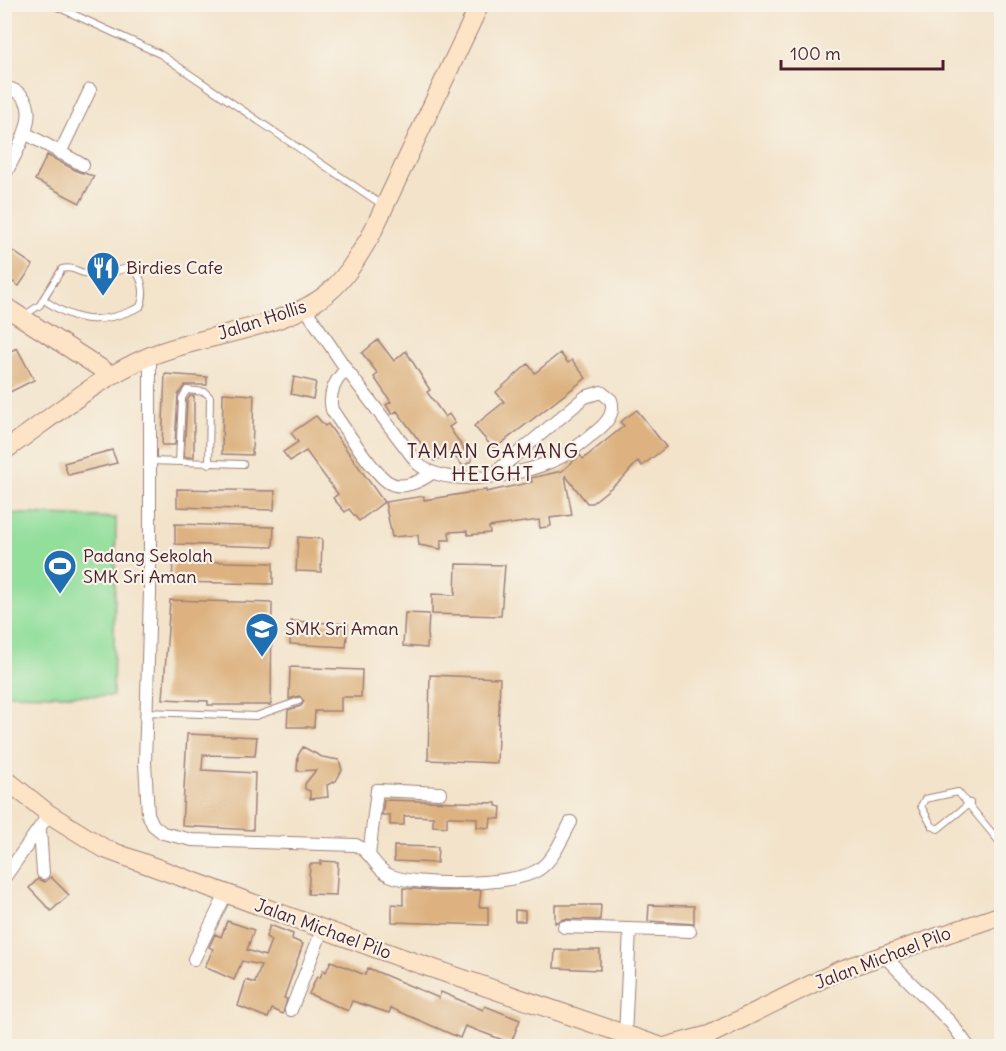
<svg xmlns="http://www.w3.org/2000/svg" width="1006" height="1051" viewBox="0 0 1006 1051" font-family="Delius,sans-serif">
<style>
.green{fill:#92de9b;stroke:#6e7e63;stroke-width:1.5}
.building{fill:#ddb280}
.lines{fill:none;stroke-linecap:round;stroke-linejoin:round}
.lane-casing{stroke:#9e817a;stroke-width:8}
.street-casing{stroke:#9e817a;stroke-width:14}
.secondary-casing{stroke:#9e817a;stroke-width:20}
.lane{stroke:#fff;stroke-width:6}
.street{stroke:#fff;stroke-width:12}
.secondary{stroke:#fee4c6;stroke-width:18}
.labels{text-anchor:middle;stroke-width:4.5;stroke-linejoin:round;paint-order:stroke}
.poi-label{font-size:18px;fill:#4a1f2b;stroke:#f7f3e8;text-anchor:start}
.street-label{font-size:18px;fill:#4a1f2b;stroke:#f7f3e8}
.neighbourhood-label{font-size:20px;letter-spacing:1.5px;fill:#4a1f2b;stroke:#f7f3e8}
</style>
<rect width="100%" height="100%" fill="#f7f3e8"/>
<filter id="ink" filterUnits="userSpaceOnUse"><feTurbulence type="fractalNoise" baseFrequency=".0167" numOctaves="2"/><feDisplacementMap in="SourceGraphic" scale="12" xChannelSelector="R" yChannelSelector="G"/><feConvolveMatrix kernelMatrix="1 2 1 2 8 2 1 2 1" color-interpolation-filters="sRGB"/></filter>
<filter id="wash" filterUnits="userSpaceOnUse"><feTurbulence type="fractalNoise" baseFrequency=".008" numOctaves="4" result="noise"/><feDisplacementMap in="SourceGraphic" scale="24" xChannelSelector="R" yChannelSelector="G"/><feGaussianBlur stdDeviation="1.35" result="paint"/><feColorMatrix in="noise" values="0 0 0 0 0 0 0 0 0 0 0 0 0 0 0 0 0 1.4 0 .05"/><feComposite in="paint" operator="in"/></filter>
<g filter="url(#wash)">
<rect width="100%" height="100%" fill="#f3e3ca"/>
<!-- green -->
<path class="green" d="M 4,513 L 116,518 L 113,696 L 5,694 Z"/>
<g id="blocks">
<!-- building -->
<path class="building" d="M 47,155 L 79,172 L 94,176 L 80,203 L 35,180 Z
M 4,245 L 33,265 L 19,286 L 4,276 Z
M 378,340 L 394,361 L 406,351 L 430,390 L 427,392 L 445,417 L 449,414 L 455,423 L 449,427 L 472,461 L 463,466 L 450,451 L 434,461 L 397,411 L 392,414 L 386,405 L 391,402 L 374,377 L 378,374 L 362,353 Z
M 17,348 L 34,380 L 4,395 L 4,354 Z
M 560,353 L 568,363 L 572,360 L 586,378 L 494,449 L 474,426 L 504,402 L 496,392 L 528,364 L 535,373 Z
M 165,374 L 207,377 L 207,385 L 185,385 L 178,395 L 175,445 L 162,445 Z
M 294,377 L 316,382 L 313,399 L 291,394 Z
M 223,393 L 254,395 L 252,455 L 222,454 Z
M 190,396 L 194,396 L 194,457 L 184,457 L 187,400 Z
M 637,410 L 666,447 L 642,466 L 638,461 L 624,477 L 592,503 L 587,503 L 565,475 L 572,515 L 550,518 L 551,526 L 540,528 L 539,520 L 489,527 L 490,533 L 468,535 L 467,531 L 449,532 L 450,540 L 441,540 L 441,549 L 419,545 L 418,535 L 392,537 L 385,502 L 424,496 L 424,500 L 486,490 L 486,492 L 532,482 L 531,478 L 562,471 L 580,455 L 583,459 L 624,426 L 620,422 Z
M 316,416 L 325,426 L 328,424 L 384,502 L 359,521 L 349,509 L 345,512 L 333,498 L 338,494 L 306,451 L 290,461 L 283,452 L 298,442 L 291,433 Z
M 112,450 L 117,463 L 68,475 L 64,463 Z
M 177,489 L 275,491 L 274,510 L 177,507 Z
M 175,524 L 274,527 L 273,547 L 175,544 Z
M 298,537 L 322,539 L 321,572 L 296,571 Z
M 173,561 L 273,563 L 273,584 L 172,582 Z
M 456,564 L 505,565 L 501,616 L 432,614 L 432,594 L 455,595 Z
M 170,600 L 272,603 L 271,705 L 208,705 L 208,701 L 163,699 Z
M 405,613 L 429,614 L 427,648 L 403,646 Z
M 291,621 L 348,624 L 346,647 L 290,644 Z
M 290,667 L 362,670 L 361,697 L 341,697 L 341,711 L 315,711 L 314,727 L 287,727 L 288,710 L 301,706 L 304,701 L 299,696 L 289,699 Z
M 430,675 L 500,678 L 497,763 L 428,760 Z
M 187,734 L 257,737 L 255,756 L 203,755 L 202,770 L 255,773 L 253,830 L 182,826 Z
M 303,747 L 322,757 L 339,760 L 342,770 L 336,781 L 327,785 L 328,797 L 310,799 L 310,791 L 305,789 L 305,784 L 316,770 L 297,771 L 298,755 Z
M 384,800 L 496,803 L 496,806 L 501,807 L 500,819 L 491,818 L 490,828 L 477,827 L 477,818 L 457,817 L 447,817 L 447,827 L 433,826 L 433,817 L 413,816 L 404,816 L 404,825 L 390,825 L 390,815 L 382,815 Z
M 394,846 L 438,847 L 437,863 L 394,861 Z
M 321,861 L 338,862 L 336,895 L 308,894 L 310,864 L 321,864 Z
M 51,877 L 69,895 L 51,911 L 29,888 L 38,879 L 45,882 Z
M 403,888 L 441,891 L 481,890 L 479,907 L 488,907 L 488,925 L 392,922 L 392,904 L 403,905 Z
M 555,905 L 601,905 L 600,920 L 564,919 L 555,923 Z
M 649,905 L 694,906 L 694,924 L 648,921 Z
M 515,910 L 525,911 L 525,921 L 515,921 Z
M 227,921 L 254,930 L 247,950 L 265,956 L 271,940 L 266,937 L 270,925 L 293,934 L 292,939 L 303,944 L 284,998 L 287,999 L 283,1014 L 272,1009 L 268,1018 L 238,1006 L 246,980 L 255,983 L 261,965 L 242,961 L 234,980 L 205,967 L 213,949 L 209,947 L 215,934 L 221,937 Z
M 555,950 L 600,950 L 600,970 L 554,968 Z
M 331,961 L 365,975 L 368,968 L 439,998 L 441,992 L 483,1010 L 485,1006 L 520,1020 L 511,1043 L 465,1026 L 460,1038 L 391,1008 L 389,1013 L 352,1001 L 348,1011 L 309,994 L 317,976 L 320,978 L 323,970 L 326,972 Z"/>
</g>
</g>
<g filter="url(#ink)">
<use href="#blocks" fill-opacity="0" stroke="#9e817a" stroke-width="1.5"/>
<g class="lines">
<!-- lane casing -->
<g class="lane-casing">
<path id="lane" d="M 51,4 L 160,54 L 384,206
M 25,315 L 40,305 L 43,299 C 77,324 102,325 140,307 C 146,294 143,276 131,267 C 117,271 103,275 89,274 C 78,273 74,266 62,269 L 43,299
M 150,461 L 243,464
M 179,462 L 182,398 L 187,390 L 205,392 L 210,397 L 209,464
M 146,712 L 256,716 L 299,701
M 970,803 L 938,829 L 932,826 L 921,806 L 925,799 L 958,792 L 1002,845"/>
</g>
<!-- street casing -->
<g class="street-casing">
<path id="street" d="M 4,87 C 52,97 17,150 4,177
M 25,133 L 83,165
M 60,153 L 90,90
M 305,308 L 346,369 L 418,464 C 449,490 521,475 555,460 C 570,454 581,443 593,434 C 604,426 616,414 611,400 L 601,392 L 585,397 L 491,476
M 150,356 L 150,593 L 145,763 L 148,814 L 153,825 L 163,833 L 192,840 L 356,845 C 371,851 375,869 389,875 C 415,887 514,886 538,870 C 554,860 562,838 571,822
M 346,369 C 335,381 328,393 332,410 C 342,425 374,473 388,482 C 402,491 421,481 432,473
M 40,830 L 43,873
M 369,855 L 377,790 L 440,793
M 5,877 L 49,814
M 564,927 L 690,931
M 882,954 L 951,1023 L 968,1046
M 194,959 L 226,894
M 291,1010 L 323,928
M 625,1037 L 630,929"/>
</g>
<!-- secondary casing -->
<g class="secondary-casing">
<path id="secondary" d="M 4,306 L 111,375
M 4,451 C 51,418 97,378 150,356 C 203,334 286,329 329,292 C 347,277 358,256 370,237 L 480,4
M 4,778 L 49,814 L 105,849 L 402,958 L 659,1046
M 668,1046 L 709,1035 L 838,971 L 1002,915"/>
</g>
<!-- lane -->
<use href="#lane" class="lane"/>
<!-- street -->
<use href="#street" class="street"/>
<!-- secondary -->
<use href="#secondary" class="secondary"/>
</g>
</g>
<!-- icons -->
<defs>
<g id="restaurant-pin" transform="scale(1.725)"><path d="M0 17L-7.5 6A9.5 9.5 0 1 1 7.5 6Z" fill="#1f6fb2" stroke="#f7f3e8"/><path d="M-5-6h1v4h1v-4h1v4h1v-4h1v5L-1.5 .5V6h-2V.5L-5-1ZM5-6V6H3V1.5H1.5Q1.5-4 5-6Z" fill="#fff"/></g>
<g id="stadium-pin" transform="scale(1.725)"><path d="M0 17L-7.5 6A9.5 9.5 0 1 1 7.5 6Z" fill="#1f6fb2" stroke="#f7f3e8"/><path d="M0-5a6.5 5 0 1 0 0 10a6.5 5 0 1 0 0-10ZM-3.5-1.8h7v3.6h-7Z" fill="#fff"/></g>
<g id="school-pin" transform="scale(1.725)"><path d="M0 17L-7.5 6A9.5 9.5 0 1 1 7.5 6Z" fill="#1f6fb2" stroke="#f7f3e8"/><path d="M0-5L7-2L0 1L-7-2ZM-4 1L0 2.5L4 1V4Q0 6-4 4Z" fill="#fff"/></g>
</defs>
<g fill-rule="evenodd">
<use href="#restaurant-pin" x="103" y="268"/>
<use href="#stadium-pin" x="60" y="566"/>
<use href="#school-pin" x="262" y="629"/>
</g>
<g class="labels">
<!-- poi labels -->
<g class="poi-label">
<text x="126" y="274">Birdies Cafe</text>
<text x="83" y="562">Padang Sekolah<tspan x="83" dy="21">SMK Sri Aman</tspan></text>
<text x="285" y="635">SMK Sri Aman</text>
</g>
<!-- street labels -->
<g class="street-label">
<text transform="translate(262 320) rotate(-18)" y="6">Jalan Hollis</text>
<text transform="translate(323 929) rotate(20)" y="6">Jalan Michael Pilo</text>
<text transform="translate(883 958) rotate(-21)" y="6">Jalan Michael Pilo</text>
</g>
<!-- neighbourhood labels -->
<g class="neighbourhood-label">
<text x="493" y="458">TAMAN GAMANG<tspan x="493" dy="23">HEIGHT</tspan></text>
</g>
</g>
<!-- margin -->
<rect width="1006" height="1051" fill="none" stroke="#f7f3e8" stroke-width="24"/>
<!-- scale -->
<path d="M781 60v9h162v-9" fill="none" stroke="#4a1f2b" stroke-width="3"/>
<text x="790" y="60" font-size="18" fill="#4a1f2b" stroke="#f7f3e8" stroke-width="4.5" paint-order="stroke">100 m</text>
</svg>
